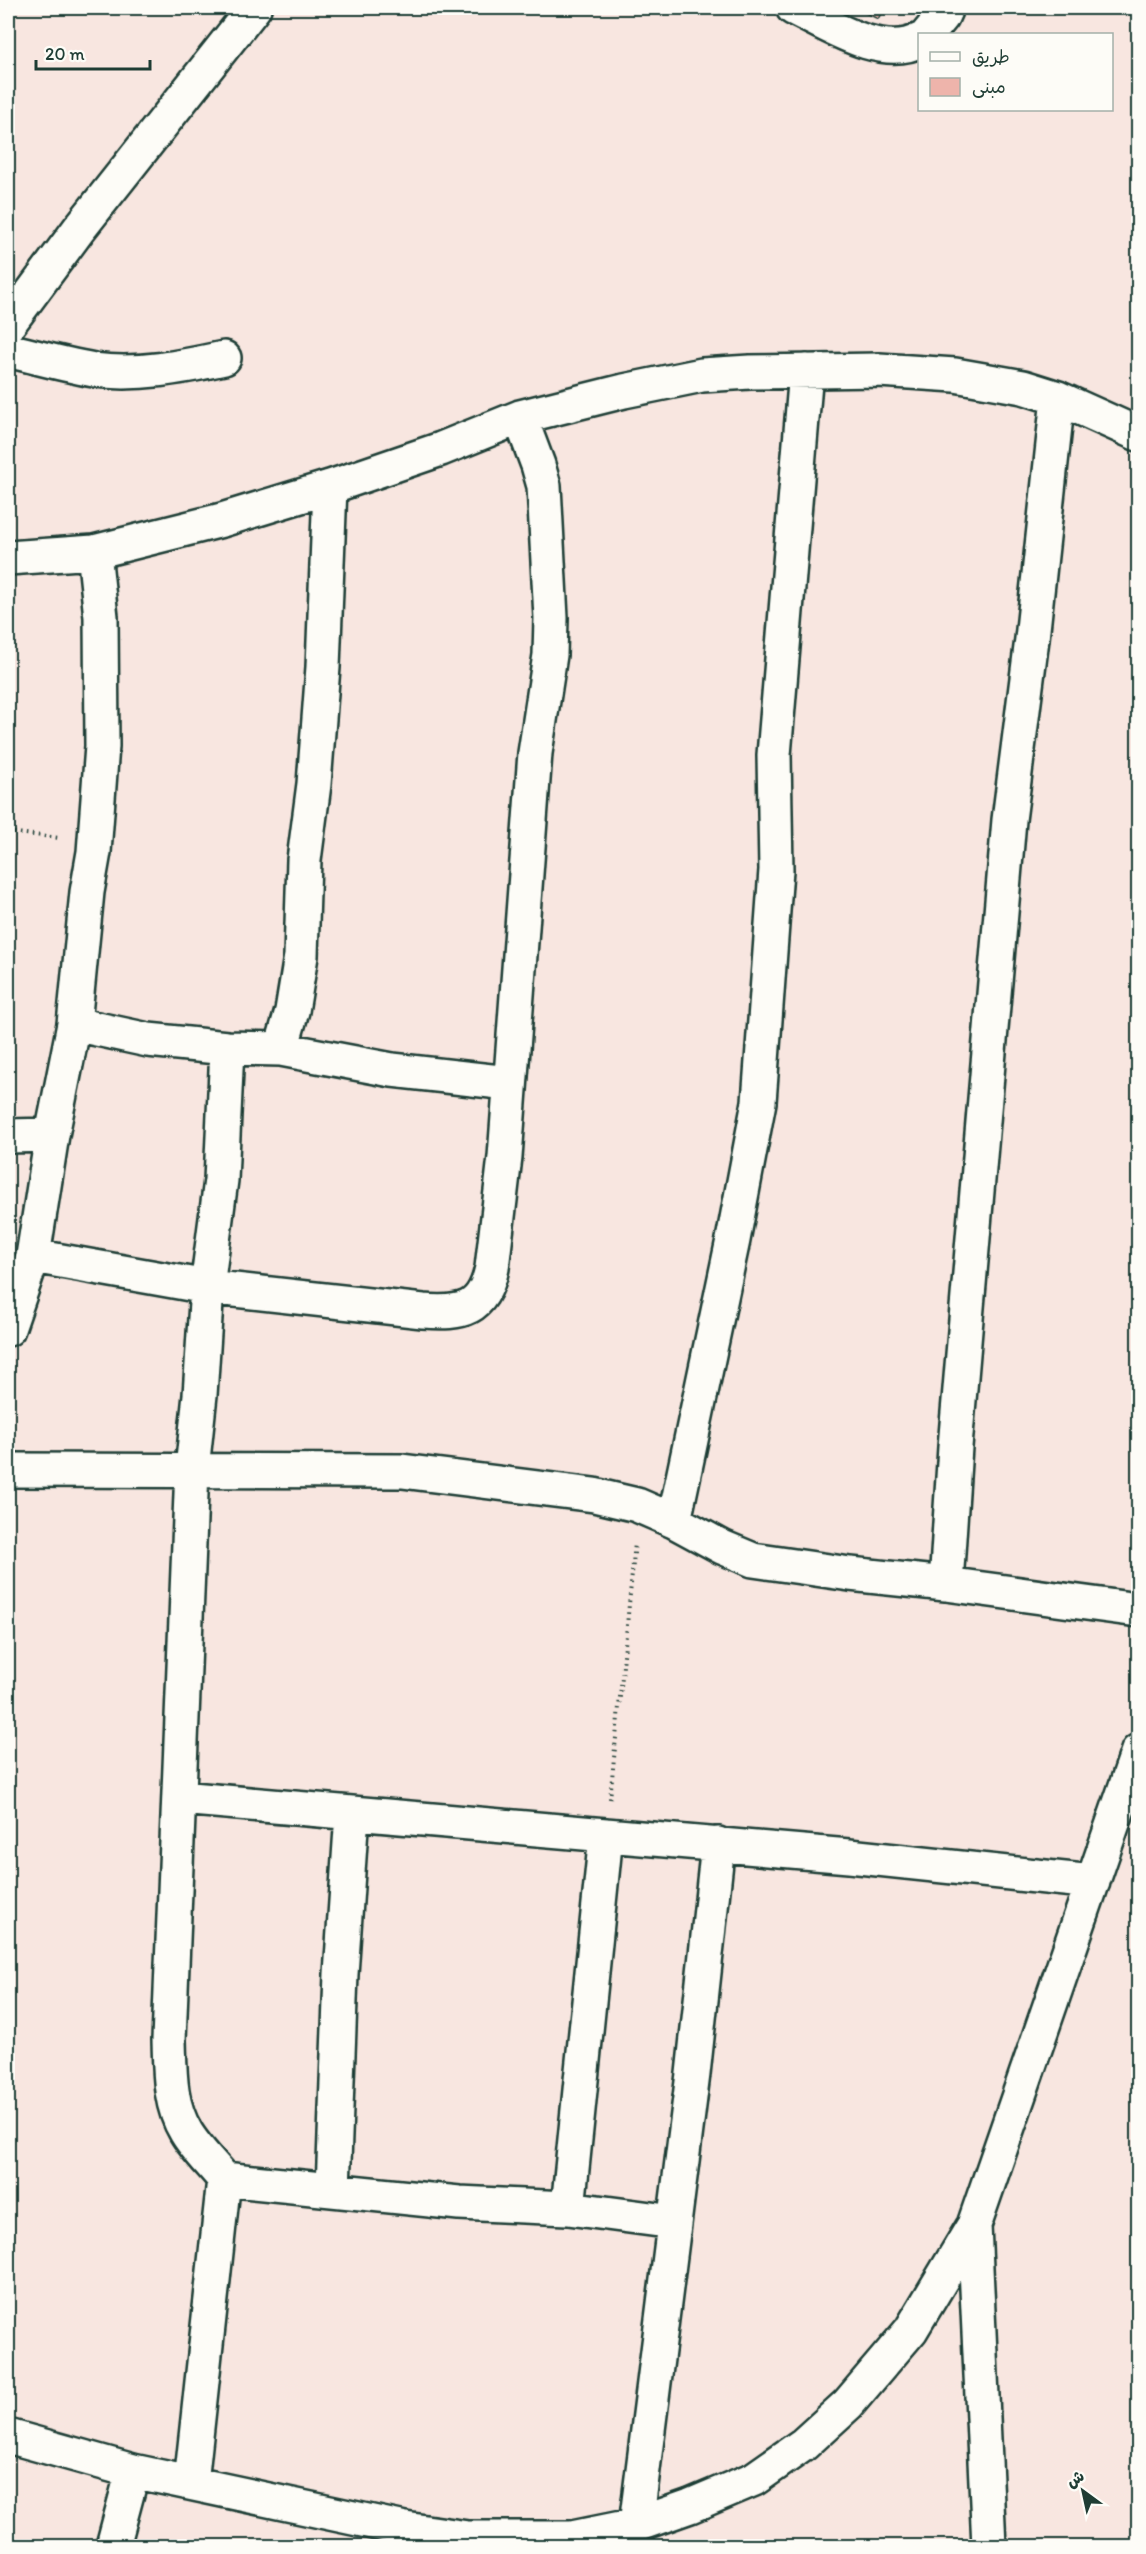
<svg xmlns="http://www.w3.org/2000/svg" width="1146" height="2554" viewBox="0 0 1146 2554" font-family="Itim,'Playpen Sans Arabic',sans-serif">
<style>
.building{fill:#eeb4ab;stroke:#1f3d34;stroke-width:1.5}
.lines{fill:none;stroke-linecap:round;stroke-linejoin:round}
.minor-casing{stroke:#1f3d34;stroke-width:38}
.path{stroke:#1f3d34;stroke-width:4;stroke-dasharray:1.5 4.5;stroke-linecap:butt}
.minor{stroke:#fdfcf7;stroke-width:33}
</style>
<rect width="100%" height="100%" fill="#f8e6e0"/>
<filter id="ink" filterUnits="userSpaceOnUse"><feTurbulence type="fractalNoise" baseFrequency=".0167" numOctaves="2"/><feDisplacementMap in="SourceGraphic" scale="12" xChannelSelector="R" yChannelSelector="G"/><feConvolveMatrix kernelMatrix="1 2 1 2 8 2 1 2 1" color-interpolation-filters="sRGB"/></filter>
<g filter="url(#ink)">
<!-- building -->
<path class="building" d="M 855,8 L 884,8 L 878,19 Z"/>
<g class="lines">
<!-- minor casing -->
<g class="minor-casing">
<path id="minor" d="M 793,8 C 827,24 882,61 920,40
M 928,34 L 942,17 L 946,8
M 8,325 L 79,229 L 254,8
M 8,350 C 36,357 65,365 94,370 C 138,376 182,367 224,358
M 8,558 L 94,552 L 222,520 L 330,487 L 441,449 L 520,417 L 624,391 L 702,375 L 750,372 L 879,370 L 955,375 L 1023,387 L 1058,398 L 1138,434
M 74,1024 L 148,1040 L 227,1048 L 281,1049 L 392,1070 L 509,1083
M 281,1049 L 292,1011 L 301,956 L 304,860 L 314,784 L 323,667 L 330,487
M 8,1136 L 52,1135
M 33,1256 L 207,1287 L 423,1311 C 463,1314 483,1310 492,1268 L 505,1157 L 535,753 L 550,655 L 551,618 L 544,486 L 538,465 L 520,417
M 8,1329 L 33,1256 L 52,1135 L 74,1024 L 87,892 L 94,852 L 102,746 L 101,617 L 94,552
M 8,1470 L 402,1471 L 594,1495 L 637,1505 L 674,1521 L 733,1240 L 759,1102 L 776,870 L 774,755 L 806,371
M 674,1521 L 722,1547 L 753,1560 L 850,1574 L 946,1584 L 1138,1610
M 946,1584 L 955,1447 L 1009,820 L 1032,639 L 1058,398
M 180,1798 L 849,1856 L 1093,1882
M 224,2179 C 212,2164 196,2149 186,2132 C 169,2104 170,2071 169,2040 L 192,1469 L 200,1395 L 207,1287 L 221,1180 L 227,1048
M 333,2189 L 341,1974 L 352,1814
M 568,2208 L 606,1835
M 974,2225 L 989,2546
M 8,2436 L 133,2471 L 405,2529 L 468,2538 L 572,2538 L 636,2525 L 690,2506 L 754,2479 L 804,2444 L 848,2404 L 911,2330 L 974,2225 L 1138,1751
M 191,2483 L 224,2179 L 459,2203 L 568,2208 L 674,2222
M 636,2525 L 693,2074 L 718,1844
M 113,2546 L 133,2471"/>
</g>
<!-- path -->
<path class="path" d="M 8,832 L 60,838
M 610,1799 L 635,1543"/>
<!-- minor -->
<use href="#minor" class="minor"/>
</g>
</g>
<!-- margin -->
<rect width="1146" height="2554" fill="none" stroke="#fdfcf7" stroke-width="30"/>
<rect x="15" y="15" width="1116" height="2524" fill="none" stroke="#1f3d34" stroke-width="2" filter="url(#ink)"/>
<!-- legend -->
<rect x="918" y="33" width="195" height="78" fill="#fdfcf7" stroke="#a4b0a9" stroke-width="1.5"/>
<rect x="930" y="52" width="30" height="9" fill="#fdfcf7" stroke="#a4b0a9" stroke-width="1.5"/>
<text x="972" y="63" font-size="18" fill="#1f3d34">طريق</text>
<rect x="930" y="78" width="30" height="18" fill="#eeb4ab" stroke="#a4b0a9" stroke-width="1.5"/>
<text x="972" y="93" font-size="18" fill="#1f3d34">مبنى</text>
<!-- north arrow -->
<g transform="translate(1083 2491) rotate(327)" stroke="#fdfcf7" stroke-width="4.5" paint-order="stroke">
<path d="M0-4.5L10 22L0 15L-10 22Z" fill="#1f3d34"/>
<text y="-9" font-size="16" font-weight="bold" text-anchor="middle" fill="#1f3d34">ش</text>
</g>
<!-- scale -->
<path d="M36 60v9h114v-9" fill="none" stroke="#1f3d34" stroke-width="3"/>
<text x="45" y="60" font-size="18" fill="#1f3d34" stroke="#fdfcf7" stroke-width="4.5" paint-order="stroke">20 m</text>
</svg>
